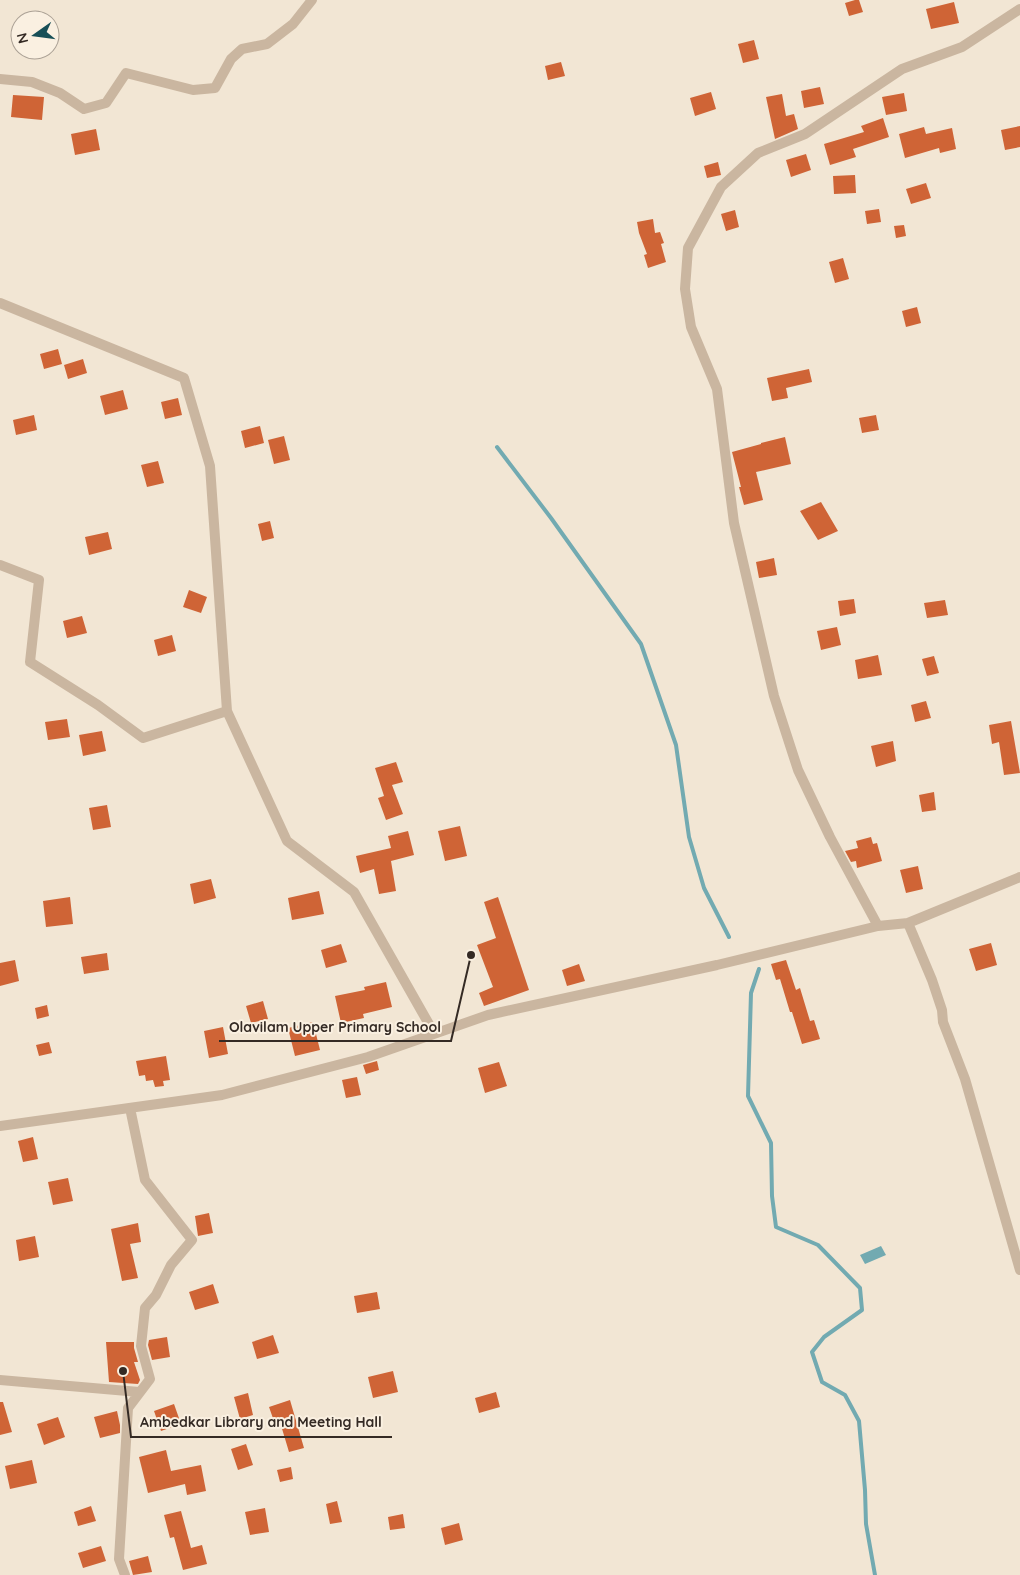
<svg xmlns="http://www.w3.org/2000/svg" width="1020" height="1575" viewBox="0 0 1020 1575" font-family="Quicksand,sans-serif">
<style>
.water{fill:#72aab1}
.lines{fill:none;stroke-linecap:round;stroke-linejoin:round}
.stream{stroke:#72aab1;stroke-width:4}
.building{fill:#cf6436}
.minor{stroke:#cab6a0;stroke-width:10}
.leader{fill:none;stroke:#342a24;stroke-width:2}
.callout-dot{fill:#342a24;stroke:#faf0e1;stroke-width:2}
.callout-label{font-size:14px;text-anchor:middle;font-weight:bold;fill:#342a24;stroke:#faf0e1;stroke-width:4;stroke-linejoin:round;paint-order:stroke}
</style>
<rect width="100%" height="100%" fill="#f2e6d4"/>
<!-- water -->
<path class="water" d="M 881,1246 L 886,1255 L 865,1264 L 860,1255 Z"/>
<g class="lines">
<!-- stream -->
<path class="stream" d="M 497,447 L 551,518 L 641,644 L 676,745 L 689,837 L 704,888 L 729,937
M 759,969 L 751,993 L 748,1096 L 771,1143 L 772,1196 L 776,1227 L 818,1245 L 860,1288 L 862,1310 L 824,1337 L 812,1352 L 822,1382 L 845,1395 L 859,1421 L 865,1490 L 866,1524 L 875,1575"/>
</g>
<!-- building -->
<path class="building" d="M 855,0 L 859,0 L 863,12 L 849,16 L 845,3 Z
M 954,2 L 959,23 L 931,29 L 926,9 Z
M 754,40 L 759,59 L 743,63 L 738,44 Z
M 561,62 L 565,76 L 548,80 L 545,66 Z
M 820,87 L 824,104 L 804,108 L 801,91 Z
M 711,92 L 716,109 L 695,116 L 690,98 Z
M 904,93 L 907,111 L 886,115 L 882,97 Z
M 782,94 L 786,116 L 794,114 L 798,129 L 775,139 L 766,97 Z
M 13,95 L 44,97 L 42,120 L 11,117 Z
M 883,118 L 889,137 L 853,149 L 856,157 L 830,165 L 824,144 L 864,132 L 861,126 Z
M 1020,126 L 1020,147 L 1005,150 L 1001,130 Z
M 924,127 L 926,134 L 952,128 L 956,149 L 940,153 L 939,148 L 905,158 L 899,134 Z
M 96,129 L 100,150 L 75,155 L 71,134 Z
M 806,154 L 811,170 L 791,177 L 786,160 Z
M 718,162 L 721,175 L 707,178 L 704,166 Z
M 855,175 L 856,193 L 834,194 L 833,176 Z
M 926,183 L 931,198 L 911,204 L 906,189 Z
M 879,209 L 881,222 L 867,224 L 865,211 Z
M 735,210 L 739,227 L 726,231 L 721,214 Z
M 653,219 L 655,233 L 660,232 L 664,243 L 661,244 L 666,262 L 648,268 L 644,255 L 647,254 L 639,233 L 637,222 Z
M 904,225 L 906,236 L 896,238 L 894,226 Z
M 843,258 L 849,279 L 835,283 L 829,262 Z
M 917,307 L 921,323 L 906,327 L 902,311 Z
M 58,349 L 62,364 L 44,369 L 40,354 Z
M 83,359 L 87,373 L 68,379 L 64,365 Z
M 809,369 L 812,382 L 786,388 L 788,398 L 772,401 L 767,378 Z
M 123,390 L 128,409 L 105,415 L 100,396 Z
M 178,398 L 182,415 L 165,419 L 161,402 Z
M 34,415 L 37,430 L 16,435 L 13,420 Z
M 876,415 L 879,430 L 862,433 L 859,418 Z
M 260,426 L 264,443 L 245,448 L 241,431 Z
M 284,436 L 290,460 L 274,464 L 268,440 Z
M 785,437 L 791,464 L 756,472 L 763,500 L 744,505 L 739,487 L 741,487 L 732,452 L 761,444 L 761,443 Z
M 158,461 L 164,483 L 147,487 L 141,465 Z
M 821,502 L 838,531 L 818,540 L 800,511 Z
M 270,521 L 274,538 L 262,541 L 258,524 Z
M 108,532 L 112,549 L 89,555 L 85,537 Z
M 774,558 L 777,575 L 759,578 L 756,562 Z
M 189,590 L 207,597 L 201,613 L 183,607 Z
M 854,599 L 856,613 L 840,616 L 838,601 Z
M 945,600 L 948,615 L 927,618 L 924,603 Z
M 82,616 L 87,633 L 67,638 L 63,621 Z
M 837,627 L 841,645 L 821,650 L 817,631 Z
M 172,635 L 176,651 L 158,656 L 154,640 Z
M 878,655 L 882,675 L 858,679 L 855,660 Z
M 934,656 L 939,673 L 927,676 L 922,659 Z
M 926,701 L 931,718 L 915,722 L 911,705 Z
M 67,719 L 70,737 L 48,740 L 45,722 Z
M 1011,721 L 1020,773 L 1004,775 L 999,742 L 992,744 L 989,725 Z
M 102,731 L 106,751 L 83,756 L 79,735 Z
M 893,741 L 896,761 L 876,767 L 871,746 Z
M 396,762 L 403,782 L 392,785 L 403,814 L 386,820 L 378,798 L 384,796 L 375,768 Z
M 934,792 L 936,810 L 922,812 L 919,795 Z
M 107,805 L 111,827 L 93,830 L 89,808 Z
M 460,826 L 467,856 L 445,861 L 438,831 Z
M 408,831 L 414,855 L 391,861 L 396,891 L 379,894 L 374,869 L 360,873 L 356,856 L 391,848 L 388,836 Z
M 871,837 L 873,844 L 877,843 L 882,861 L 857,868 L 856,861 L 851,862 L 845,851 L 858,848 L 856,841 Z
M 918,866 L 923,889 L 906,893 L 900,870 Z
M 211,879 L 216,898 L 194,904 L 190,884 Z
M 319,891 L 324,914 L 292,920 L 288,898 Z
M 70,897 L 73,924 L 46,927 L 43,901 Z
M 498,897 L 529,990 L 484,1006 L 479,993 L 493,987 L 477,945 L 496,938 L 484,902 Z
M 991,943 L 997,965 L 976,971 L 969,949 Z
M 341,944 L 347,962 L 326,968 L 321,950 Z
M 107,953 L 109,970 L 84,974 L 81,957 Z
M 15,960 L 19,981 L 0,986 L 0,963 Z
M 786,960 L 796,990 L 800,988 L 810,1021 L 814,1020 L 820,1039 L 802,1044 L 792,1012 L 790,1012 L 780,979 L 776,980 L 771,964 Z
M 579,964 L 585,981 L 567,986 L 562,970 Z
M 386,982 L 392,1007 L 363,1014 L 364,1018 L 341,1023 L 335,996 L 365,990 L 364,987 Z
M 263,1001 L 268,1019 L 251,1023 L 246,1006 Z
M 47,1005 L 49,1016 L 37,1019 L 35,1008 Z
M 313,1022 L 320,1050 L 295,1056 L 288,1028 Z
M 223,1027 L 228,1054 L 209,1058 L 204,1031 Z
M 49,1042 L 52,1053 L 39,1056 L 36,1045 Z
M 166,1056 L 170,1080 L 163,1081 L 164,1086 L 155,1087 L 153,1080 L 146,1081 L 145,1075 L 139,1076 L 136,1061 Z
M 377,1061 L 379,1070 L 366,1074 L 363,1065 Z
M 499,1062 L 507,1086 L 485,1093 L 478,1068 Z
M 357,1077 L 361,1095 L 346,1098 L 342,1080 Z
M 33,1137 L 38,1159 L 23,1162 L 18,1141 Z
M 68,1178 L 73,1201 L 53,1205 L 48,1182 Z
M 209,1213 L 213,1233 L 198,1236 L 195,1216 Z
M 138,1223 L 141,1242 L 130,1244 L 138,1278 L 122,1281 L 111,1229 Z
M 35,1236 L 39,1257 L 19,1261 L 16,1240 Z
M 213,1284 L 219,1303 L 195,1310 L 189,1292 Z
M 377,1292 L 380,1309 L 357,1313 L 354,1296 Z
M 273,1335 L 279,1353 L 257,1359 L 252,1342 Z
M 167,1337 L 170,1357 L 152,1360 L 148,1345 L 149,1340 Z
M 106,1342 L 134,1342 L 134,1348 L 138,1362 L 134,1362 L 140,1380 L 138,1384 L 109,1382 Z
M 393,1371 L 398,1392 L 373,1398 L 368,1377 Z
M 496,1392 L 500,1407 L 479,1413 L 475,1398 Z
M 248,1393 L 253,1415 L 240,1419 L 234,1397 Z
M 290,1400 L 304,1448 L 289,1452 L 280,1422 L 275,1424 L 269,1407 Z
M 0,1402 L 3,1402 L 12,1432 L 0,1435 Z
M 174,1404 L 181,1424 L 161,1431 L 154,1411 Z
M 117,1411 L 120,1425 L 120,1433 L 100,1438 L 94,1417 Z
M 58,1417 L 65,1437 L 44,1445 L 37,1424 Z
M 246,1444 L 253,1465 L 238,1470 L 231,1449 Z
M 166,1450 L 171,1471 L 201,1465 L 206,1491 L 187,1495 L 185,1484 L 148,1493 L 139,1457 Z
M 32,1460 L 37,1483 L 10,1489 L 5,1466 Z
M 291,1467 L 293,1479 L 280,1482 L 277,1470 Z
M 337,1501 L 342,1522 L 330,1524 L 326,1504 Z
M 91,1506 L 96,1521 L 78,1526 L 74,1512 Z
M 265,1508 L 269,1532 L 250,1535 L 245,1512 Z
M 181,1511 L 191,1548 L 202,1545 L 207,1564 L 183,1570 L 174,1537 L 170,1538 L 164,1515 Z
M 403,1514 L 405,1528 L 390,1530 L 388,1517 Z
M 459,1523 L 463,1540 L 445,1545 L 441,1528 Z
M 101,1546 L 106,1561 L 83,1568 L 78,1553 Z
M 148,1556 L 152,1572 L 133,1575 L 129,1561 Z"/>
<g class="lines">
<!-- minor -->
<path class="minor" d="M 1020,9 L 962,47 L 902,69 L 805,134 L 758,153 L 721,187 L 688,248 L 685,289 L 691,327 L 717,389 L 734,523 L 774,696 L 798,770 L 830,837 L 878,926 L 908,923 L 932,980 L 942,1010 L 943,1022 L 965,1079 L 1020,1270
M 0,79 L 32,82 L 60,93 L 84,109 L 106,103 L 126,73 L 193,90 L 215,88 L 231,59 L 242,49 L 267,44 L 293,24 L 312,0
M 0,303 L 184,378 L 210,466 L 227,711 L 287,841 L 354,892 L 434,1033
M 0,565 L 39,580 L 30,662 L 98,705 L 143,738 L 227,711
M 908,923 L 1020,877
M 0,1126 L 222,1095 L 368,1057 L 488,1015 L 717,965 L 878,926
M 0,1380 L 139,1392
M 125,1575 L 119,1559 L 128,1408 L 150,1379 L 141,1346 L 145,1308 L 156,1295 L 171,1265 L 192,1240 L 145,1180 L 130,1108"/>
</g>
<!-- callouts -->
<path class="leader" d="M471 955L451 1041H219M123 1371L131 1437H392"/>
<g class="callout-dot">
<circle cx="471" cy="955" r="5"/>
<circle cx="123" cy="1371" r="5"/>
</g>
<g class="callout-label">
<text x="335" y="1032">Olavilam Upper Primary School</text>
<text x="261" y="1427">Ambedkar Library and Meeting Hall</text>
</g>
<!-- north arrow -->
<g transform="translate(35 35) rotate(256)"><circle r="24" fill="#faf0e1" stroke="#aba195"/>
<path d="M0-4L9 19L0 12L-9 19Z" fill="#174f57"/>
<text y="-8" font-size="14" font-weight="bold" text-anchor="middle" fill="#342a24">N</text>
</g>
</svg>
